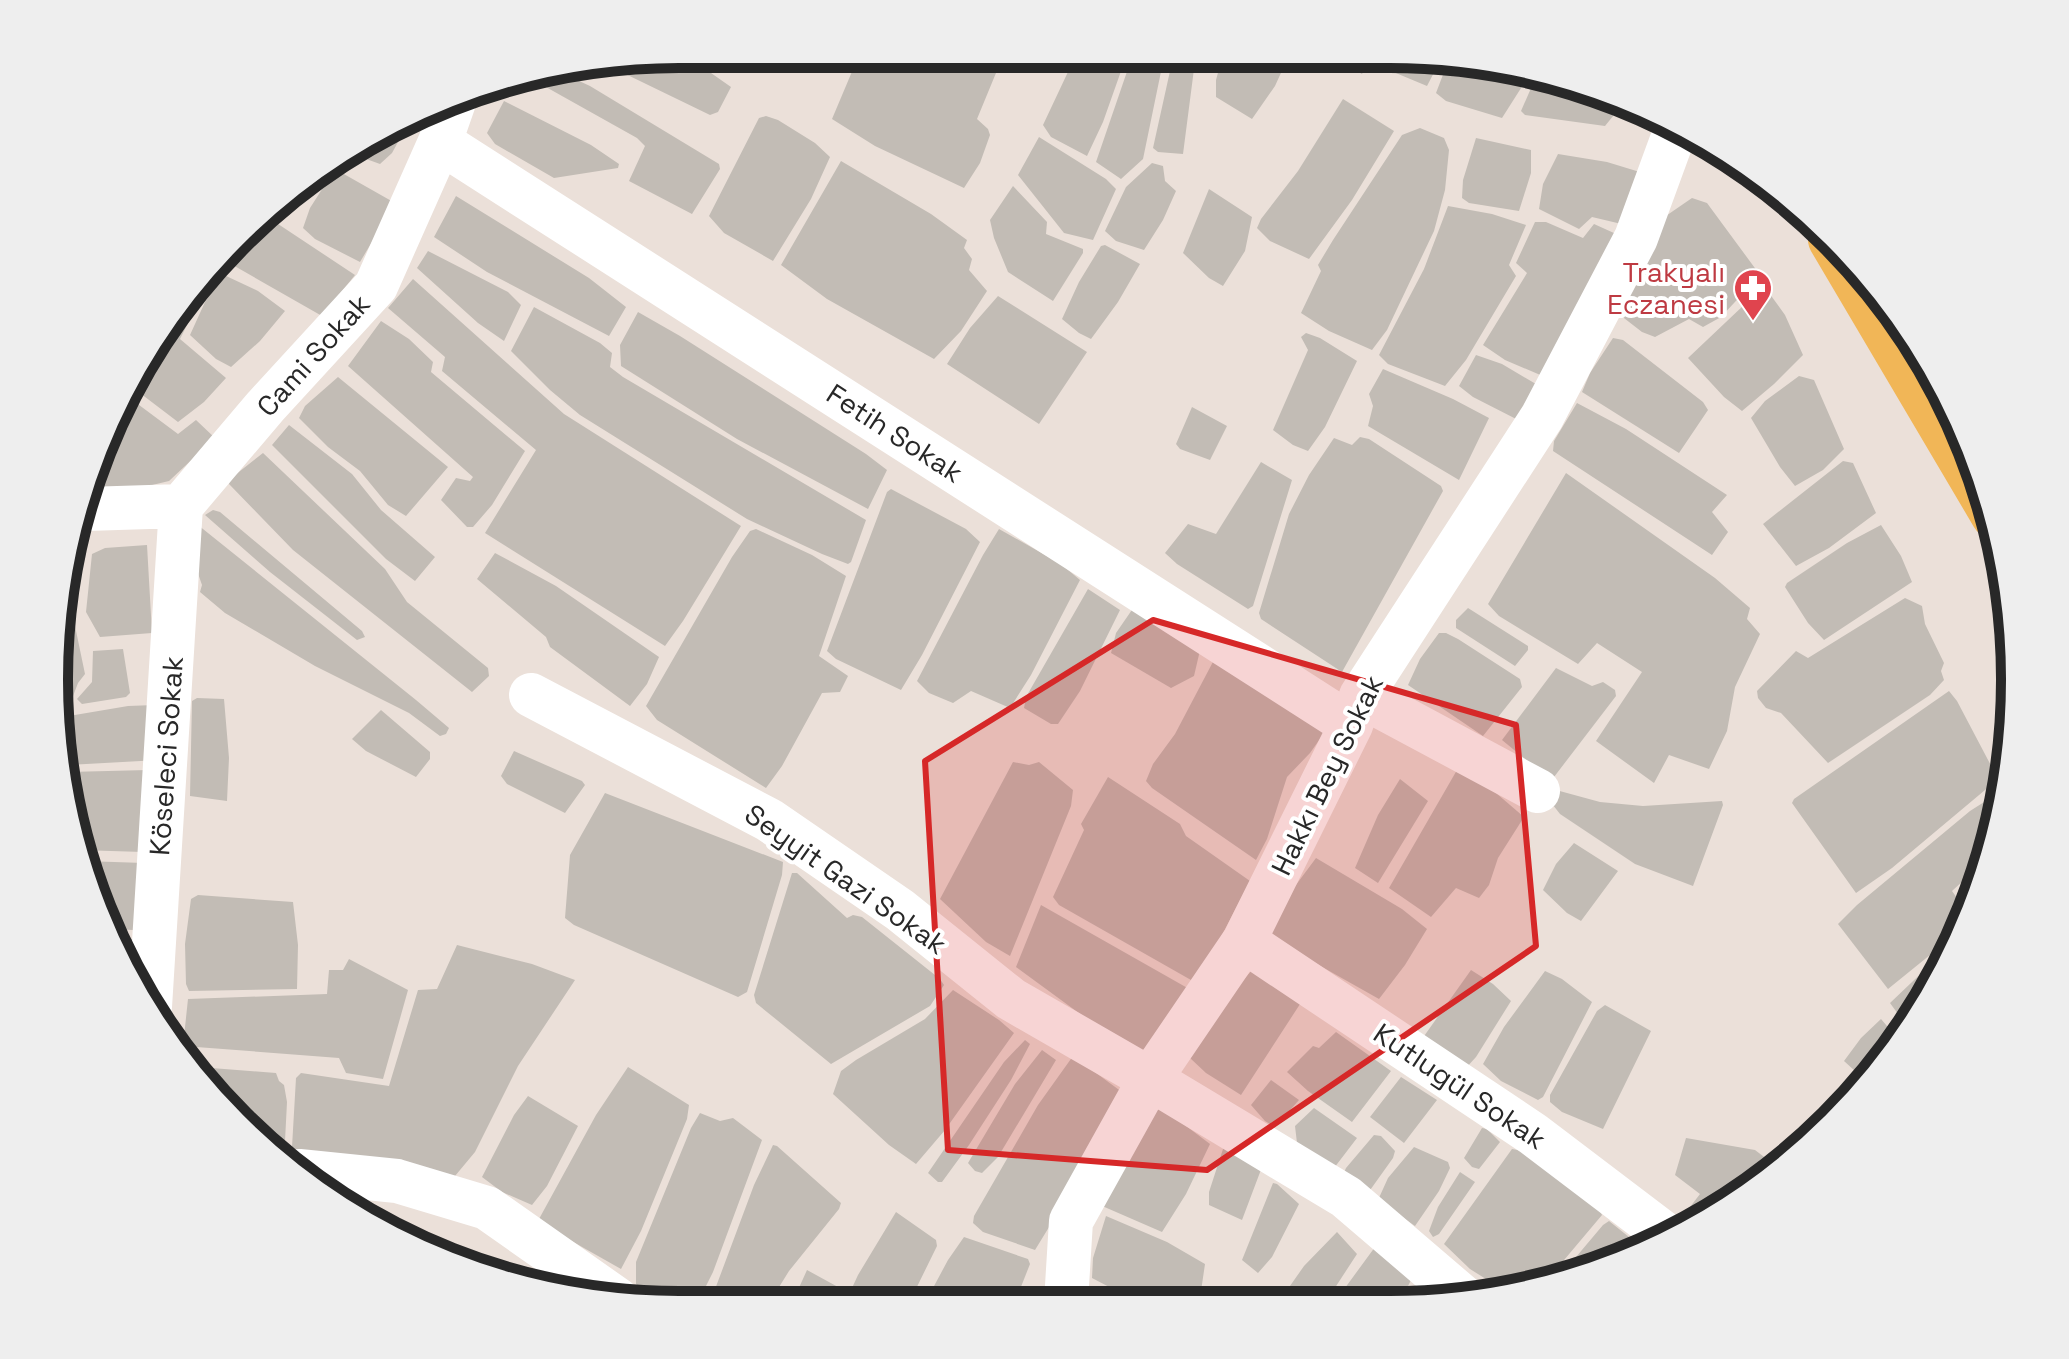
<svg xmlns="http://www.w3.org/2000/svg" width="2069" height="1359" viewBox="0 0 2069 1359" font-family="'Space Grotesk',sans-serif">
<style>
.building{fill:#c2bcb5}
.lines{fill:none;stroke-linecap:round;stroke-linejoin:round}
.minor{stroke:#fff;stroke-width:44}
.major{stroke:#f1b657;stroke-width:44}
.marked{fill:#d62828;fill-opacity:0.2;stroke:#d62828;stroke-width:6;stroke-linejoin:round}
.labels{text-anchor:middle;stroke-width:8;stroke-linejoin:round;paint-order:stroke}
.health-label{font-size:28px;fill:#be3a42;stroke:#fff;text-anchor:end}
.street-label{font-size:28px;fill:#282828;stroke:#fff}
.rim{fill:none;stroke:#282828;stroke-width:10}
</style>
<rect width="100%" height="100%" fill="#ebe0d9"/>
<!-- building -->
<path class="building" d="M 689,54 L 709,54 L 705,61 Z
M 671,55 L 711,73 L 731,87 L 718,112 L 710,115 L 609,66 Z
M 859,55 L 1003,56 L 977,119 L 988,129 L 990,135 L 980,163 L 964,188 L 875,146 L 832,119 Z
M 1075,57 L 1126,57 L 1103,122 L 1087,156 L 1051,137 L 1043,125 Z
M 1132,57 L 1164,57 L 1143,159 L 1121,179 L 1096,162 Z
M 1222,58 L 1273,58 L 1285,64 L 1275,86 L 1252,119 L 1216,97 L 1216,80 Z
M 1335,58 L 1370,59 L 1362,74 Z
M 1381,59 L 1441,59 L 1427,86 L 1379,66 Z
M 1449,59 L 1472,59 L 1528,77 L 1502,118 L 1446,101 L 1436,93 Z
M 1172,62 L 1192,63 L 1194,69 L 1183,154 L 1158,152 L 1153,148 Z
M 562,73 L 590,86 L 719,164 L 720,169 L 692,214 L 629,181 L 645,146 L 637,138 L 537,82 L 537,77 Z
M 1535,79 L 1622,105 L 1605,126 L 1525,115 L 1521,111 Z
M 1343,99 L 1394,131 L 1352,200 L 1309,259 L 1270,241 L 1257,228 L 1261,219 L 1298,171 Z
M 504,101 L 591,145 L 619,164 L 618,168 L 554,178 L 495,144 L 487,133 Z
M 766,116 L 778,120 L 815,143 L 830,157 L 811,199 L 773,261 L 724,233 L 709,216 L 759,118 Z
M 409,122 L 392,153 L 380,164 L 347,152 Z
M 1420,128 L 1444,138 L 1449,150 L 1445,190 L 1434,231 L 1387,330 L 1372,350 L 1329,331 L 1301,313 L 1321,271 L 1318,265 L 1333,240 L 1402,135 Z
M 1039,137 L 1106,179 L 1116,189 L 1093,240 L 1064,233 L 1018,175 Z
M 1476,138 L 1531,150 L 1531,173 L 1519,211 L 1469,203 L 1462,198 L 1463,180 Z
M 1558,154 L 1607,162 L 1643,173 L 1630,226 L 1592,217 L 1579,229 L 1539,209 L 1543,184 Z
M 841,161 L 931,214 L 967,240 L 964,248 L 972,259 L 969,270 L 987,291 L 961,331 L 934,359 L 827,299 L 781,265 Z
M 1152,163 L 1163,166 L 1165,181 L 1176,191 L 1163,220 L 1144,250 L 1116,241 L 1105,231 L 1126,187 Z
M 335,169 L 395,203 L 360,262 L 315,239 L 303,228 L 310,208 Z
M 1013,186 L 1047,222 L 1046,234 L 1083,249 L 1083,253 L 1053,301 L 1008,272 L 994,238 L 990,220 Z
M 1209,189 L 1252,217 L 1245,251 L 1223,286 L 1209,278 L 1183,253 Z
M 456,196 L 589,278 L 626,307 L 609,336 L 487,272 L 434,237 Z
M 1692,198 L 1707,203 L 1760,275 L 1721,317 L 1703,327 L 1689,319 L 1655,337 L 1642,332 L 1611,308 L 1660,220 Z
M 1448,206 L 1492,214 L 1526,225 L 1509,265 L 1516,276 L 1466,360 L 1445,386 L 1388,364 L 1379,355 L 1424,269 Z
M 269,218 L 355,275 L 322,316 L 224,260 Z
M 1535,222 L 1546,222 L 1583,238 L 1594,224 L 1625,238 L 1545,377 L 1505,360 L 1483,345 L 1527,273 L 1516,263 Z
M 1105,245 L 1140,264 L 1118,302 L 1091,339 L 1079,333 L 1062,319 L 1079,282 L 1101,246 Z
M 428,251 L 508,292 L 521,305 L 504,341 L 478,323 L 417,268 Z
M 215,269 L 180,339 L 226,378 L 204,402 L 178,422 L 132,387 L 184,298 Z
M 224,275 L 258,291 L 285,311 L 260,341 L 231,367 L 216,359 L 190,335 L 205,302 Z
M 413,279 L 564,414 L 741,526 L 683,621 L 665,646 L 485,533 L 536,450 L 442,371 L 445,357 L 388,308 Z
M 1764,286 L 1785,315 L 1803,355 L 1774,384 L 1742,411 L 1724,397 L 1688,358 Z
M 998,296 L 1087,352 L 1039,424 L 947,364 L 970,328 Z
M 534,307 L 600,343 L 612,353 L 610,367 L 623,377 L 866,520 L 851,562 L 848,564 L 822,554 L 747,519 L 580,415 L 550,390 L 511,351 Z
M 638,312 L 680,336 L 866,454 L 887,470 L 868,509 L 737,439 L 621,366 L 620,345 Z
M 381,321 L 409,339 L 433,362 L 431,372 L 525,451 L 492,505 L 473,527 L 467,527 L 441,500 L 456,478 L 470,481 L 473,477 L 348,366 Z
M 1306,333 L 1320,338 L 1357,361 L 1325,427 L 1308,451 L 1293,445 L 1273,430 L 1308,350 L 1301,337 Z
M 1613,338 L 1623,340 L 1703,402 L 1708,410 L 1679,453 L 1582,392 L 1590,373 Z
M 1476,355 L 1502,364 L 1541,387 L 1522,422 L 1473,397 L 1459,386 Z
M 1383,369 L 1453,399 L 1489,418 L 1459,480 L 1368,426 L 1373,406 L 1369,394 Z
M 1799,376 L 1814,380 L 1844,449 L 1823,470 L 1795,486 L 1780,467 L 1751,418 L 1765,401 Z
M 338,377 L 448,467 L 406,516 L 388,505 L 360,471 L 328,447 L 299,418 L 305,406 Z
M 127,396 L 178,434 L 196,420 L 215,438 L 169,481 L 127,491 L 90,488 L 101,441 Z
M 1577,403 L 1626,429 L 1727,495 L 1712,512 L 1728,532 L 1712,555 L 1553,451 L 1554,441 Z
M 1192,407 L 1227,426 L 1210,460 L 1180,449 L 1176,444 Z
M 289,425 L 352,474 L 381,510 L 435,557 L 415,581 L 386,559 L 272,445 Z
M 1360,437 L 1369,439 L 1441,486 L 1443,491 L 1342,672 L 1261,619 L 1259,613 L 1289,514 L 1309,475 L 1334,438 L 1352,445 Z
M 263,453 L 385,569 L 407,602 L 488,668 L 489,676 L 472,692 L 293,550 L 229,484 L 230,479 Z
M 1843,461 L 1853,463 L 1876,513 L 1829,548 L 1796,566 L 1763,524 Z
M 1261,462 L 1292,480 L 1253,606 L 1248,609 L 1177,564 L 1165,553 L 1188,524 L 1216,534 Z
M 1566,473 L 1715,578 L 1750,608 L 1747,619 L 1760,634 L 1735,687 L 1727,731 L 1709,769 L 1669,755 L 1654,783 L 1596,741 L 1642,672 L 1597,643 L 1578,664 L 1499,616 L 1488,604 Z
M 891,489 L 966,529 L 980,542 L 922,655 L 901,690 L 836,659 L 827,651 L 887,492 Z
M 213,510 L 220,512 L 362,631 L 365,637 L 357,640 L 270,572 L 205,515 Z
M 198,525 L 416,700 L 449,728 L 446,734 L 440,736 L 409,713 L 315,666 L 225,613 L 200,592 L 202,585 L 193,559 Z
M 1881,525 L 1901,556 L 1912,582 L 1824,640 L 1808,623 L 1785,587 L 1787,583 L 1847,543 Z
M 756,529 L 812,555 L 846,576 L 819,656 L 848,676 L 840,692 L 822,693 L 782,766 L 766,788 L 657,720 L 646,706 L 732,557 L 750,531 Z
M 999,529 L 1061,564 L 1080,580 L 1031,675 L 1010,708 L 971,691 L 953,703 L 929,693 L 917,681 L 983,555 Z
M 147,545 L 152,633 L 100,637 L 86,612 L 92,554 L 105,548 Z
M 77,546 L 80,547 L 70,602 L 85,674 L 78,683 L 70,704 L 62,705 L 55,638 Z
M 495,553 L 556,586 L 659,657 L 647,684 L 630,706 L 550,647 L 546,637 L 477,579 Z
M 1088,589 L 1120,610 L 1080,691 L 1058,724 L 1051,724 L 1024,708 L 1026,697 Z
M 1905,598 L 1922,606 L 1925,624 L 1944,663 L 1941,671 L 1944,680 L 1930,695 L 1828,763 L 1781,713 L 1766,708 L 1758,698 L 1757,691 L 1796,651 L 1808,658 Z
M 1136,604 L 1201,646 L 1194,676 L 1171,688 L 1111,653 L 1116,633 Z
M 1468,608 L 1528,646 L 1528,650 L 1515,666 L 1456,628 L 1456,620 Z
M 1439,633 L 1446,633 L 1458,639 L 1520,679 L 1522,687 L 1483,736 L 1408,685 L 1420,659 Z
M 123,649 L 130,693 L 126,697 L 82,704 L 77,699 L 92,682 L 93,651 Z
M 1215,658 L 1327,729 L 1310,753 L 1287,777 L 1267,839 L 1256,860 L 1152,788 L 1146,781 L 1153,764 L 1175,734 Z
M 1556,668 L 1592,686 L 1603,682 L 1615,690 L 1616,696 L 1554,777 L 1536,768 L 1502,740 Z
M 1949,691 L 1957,701 L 1997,777 L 1991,785 L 1892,868 L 1856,893 L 1792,803 L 1794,799 Z
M 197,698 L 224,699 L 229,758 L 227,801 L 190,796 L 192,701 Z
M 155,705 L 159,760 L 68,765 L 63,717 L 128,706 Z
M 381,710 L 430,752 L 430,759 L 416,777 L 366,751 L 352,739 Z
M 514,751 L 582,781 L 585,785 L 565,813 L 507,784 L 501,776 Z
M 1013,762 L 1029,765 L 1039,762 L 1073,790 L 1071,806 L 1010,956 L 986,942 L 940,899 Z
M 148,770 L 143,852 L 79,850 L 75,841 L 68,772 Z
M 1457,770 L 1496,793 L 1524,817 L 1498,858 L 1489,885 L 1479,898 L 1456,888 L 1431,917 L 1389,888 Z
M 1108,777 L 1180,824 L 1186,836 L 1250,881 L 1209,960 L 1196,979 L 1191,980 L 1059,905 L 1053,897 L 1084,830 L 1081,824 Z
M 1400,779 L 1428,801 L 1378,883 L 1355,868 L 1378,815 Z
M 1556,790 L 1600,802 L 1643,806 L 1722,801 L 1723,805 L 1693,886 L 1635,864 L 1560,814 L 1549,800 Z
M 2003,790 L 1987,859 L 1952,891 L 1967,912 L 1962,923 L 1946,942 L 1888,989 L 1838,924 L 1857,905 L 1970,811 Z
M 605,793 L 783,862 L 782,875 L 747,992 L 738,997 L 574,925 L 565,918 L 570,855 Z
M 1574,843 L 1618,871 L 1581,921 L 1567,913 L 1543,890 L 1556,864 Z
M 1316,858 L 1402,909 L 1427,929 L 1405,965 L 1379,999 L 1308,959 L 1268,932 L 1290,893 Z
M 84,861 L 144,863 L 145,914 L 133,930 L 112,929 Z
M 1984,870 L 1982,881 L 1971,904 L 1962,891 Z
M 792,873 L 797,873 L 847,918 L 853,915 L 862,917 L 940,979 L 944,985 L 930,1006 L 831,1064 L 756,1003 L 754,995 Z
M 198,895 L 293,902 L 298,945 L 297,989 L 189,991 L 186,984 L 185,944 L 191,899 Z
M 1041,905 L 1191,990 L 1143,1060 L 1016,967 Z
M 115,938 L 134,939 L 130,974 Z
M 1954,942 L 1931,993 L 1923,1003 L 1898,1014 L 1890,1003 Z
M 457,945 L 532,964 L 575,980 L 518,1066 L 475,1152 L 455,1176 L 299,1151 L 292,1147 L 296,1078 L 301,1073 L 389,1086 L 418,990 L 437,989 Z
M 349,959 L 408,990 L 383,1079 L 346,1073 L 339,1058 L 183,1046 L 188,999 L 327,994 L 329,970 L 343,970 Z
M 1253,969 L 1302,1001 L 1241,1095 L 1206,1073 L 1190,1058 L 1237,987 Z
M 1471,970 L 1493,984 L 1511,1001 L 1476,1057 L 1465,1069 L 1422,1039 Z
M 1545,971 L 1562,979 L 1592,1002 L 1543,1097 L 1538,1100 L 1501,1081 L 1483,1064 L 1504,1027 Z
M 953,990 L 999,1020 L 1014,1033 L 945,1130 L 916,1164 L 889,1145 L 833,1094 L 841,1071 L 856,1060 L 925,1019 Z
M 1605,1005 L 1651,1031 L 1603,1129 L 1562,1112 L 1550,1102 L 1550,1095 L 1597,1011 Z
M 1881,1019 L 1898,1039 L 1867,1082 L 1844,1061 L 1861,1038 Z
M 1336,1032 L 1391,1071 L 1352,1122 L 1308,1091 L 1287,1072 L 1313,1046 L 1319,1048 Z
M 1025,1040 L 1030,1044 L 1011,1080 L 969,1145 L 942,1182 L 938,1182 L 928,1173 L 1004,1062 Z
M 1042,1050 L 1056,1060 L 998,1157 L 982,1173 L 975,1171 L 968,1163 L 1015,1084 Z
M 1073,1056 L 1126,1095 L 1117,1116 L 1035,1250 L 983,1232 L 973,1223 L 974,1216 L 1038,1105 Z
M 199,1067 L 276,1073 L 279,1081 L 284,1085 L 287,1102 L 285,1141 L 282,1144 L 260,1141 Z
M 628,1067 L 689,1105 L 687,1119 L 641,1231 L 621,1269 L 568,1239 L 539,1219 L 596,1115 Z
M 1401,1077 L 1437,1100 L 1404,1143 L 1370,1117 Z
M 1271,1080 L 1299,1100 L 1275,1127 L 1265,1121 L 1251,1105 Z
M 528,1096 L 578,1126 L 547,1186 L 532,1205 L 502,1192 L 482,1177 L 514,1115 Z
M 1157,1104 L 1210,1144 L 1186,1194 L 1162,1232 L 1093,1202 Z
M 1314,1108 L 1357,1138 L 1331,1172 L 1297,1143 L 1295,1126 Z
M 700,1113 L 720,1121 L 733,1118 L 762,1140 L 713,1272 L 699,1300 L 674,1300 L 659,1292 L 642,1289 L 636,1284 L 636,1262 L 691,1128 Z
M 1482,1128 L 1487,1129 L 1500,1142 L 1479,1169 L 1472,1167 L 1464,1158 Z
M 1374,1135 L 1381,1136 L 1395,1151 L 1393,1158 L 1368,1193 L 1342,1177 L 1346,1168 Z
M 1686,1138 L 1755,1150 L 1776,1166 L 1766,1178 L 1688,1227 L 1680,1220 L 1700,1194 L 1675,1175 Z
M 773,1145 L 777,1146 L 841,1203 L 839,1209 L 789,1271 L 771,1300 L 711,1300 L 754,1185 Z
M 1228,1147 L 1262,1167 L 1242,1220 L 1209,1205 L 1209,1192 L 1223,1149 Z
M 1414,1147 L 1448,1162 L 1450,1168 L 1439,1191 L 1415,1226 L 1378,1200 L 1388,1178 Z
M 1512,1149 L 1523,1151 L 1598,1206 L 1602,1215 L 1543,1285 L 1505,1291 L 1470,1269 L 1444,1244 Z
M 1460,1172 L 1475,1182 L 1439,1234 L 1433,1237 L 1429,1231 L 1438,1207 Z
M 1273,1183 L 1277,1184 L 1299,1204 L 1272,1257 L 1258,1273 L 1242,1260 Z
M 352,1206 L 371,1208 L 365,1215 Z
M 896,1212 L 936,1240 L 937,1246 L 910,1301 L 846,1301 L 858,1275 Z
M 382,1213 L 460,1252 L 457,1257 L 403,1241 L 374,1221 Z
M 1106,1216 L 1167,1242 L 1205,1264 L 1200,1298 L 1192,1303 L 1138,1302 L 1092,1278 L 1093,1258 Z
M 1609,1221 L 1644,1249 L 1555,1282 L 1603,1225 Z
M 1337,1232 L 1357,1254 L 1327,1300 L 1324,1303 L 1278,1303 L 1304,1266 Z
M 964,1237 L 1028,1259 L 1030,1264 L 1015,1302 L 926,1301 L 948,1260 Z
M 1375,1247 L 1412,1278 L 1399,1304 L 1334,1303 Z
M 807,1270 L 838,1287 L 834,1301 L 793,1301 Z
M 1092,1288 L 1118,1302 L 1088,1302 Z"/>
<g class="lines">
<!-- minor -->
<path class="minor" d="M 440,142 L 1351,725
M 86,509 L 181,506 L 265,407 L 376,286 L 440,142 L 455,99
M 531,695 L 769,820 L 900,910 L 1011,999 L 1150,1079 L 1346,1197 L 1464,1298
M 1361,696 L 1538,791
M 1244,941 L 1533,1134 L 1670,1238
M 150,1007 L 181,506
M 299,1171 L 397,1181 L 487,1208 L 618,1300
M 1066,1302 L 1071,1221 L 1150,1079 L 1244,941 L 1351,725 L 1361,696 L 1542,417 L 1636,238 L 1677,126"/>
<!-- major -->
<path class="major" d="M 1830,240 L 1993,516"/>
</g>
<!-- marked area -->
<path class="marked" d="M 1153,620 L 1516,725 L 1536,946 L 1207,1170 L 948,1150 L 925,761 Z"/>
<!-- icons -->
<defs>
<g id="pharmacy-pin" transform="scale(2)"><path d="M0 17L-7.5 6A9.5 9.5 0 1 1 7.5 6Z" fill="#e0444e" stroke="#fff"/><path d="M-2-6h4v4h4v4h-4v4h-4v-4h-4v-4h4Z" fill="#fff"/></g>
</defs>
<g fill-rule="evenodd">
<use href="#pharmacy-pin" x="1753" y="288"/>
</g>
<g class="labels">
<!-- health labels -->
<g class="health-label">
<text x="1725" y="282">Trakyalı<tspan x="1725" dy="32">Eczanesi</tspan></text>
</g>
<!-- street labels -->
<g class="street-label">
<text transform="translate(313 355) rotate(-48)" y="10">Cami Sokak</text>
<text transform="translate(895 433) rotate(33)" y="10">Fetih Sokak</text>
<text transform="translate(166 756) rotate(-86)" y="10">Köseleci Sokak</text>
<text transform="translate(1327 775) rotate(-64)" y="10">Hakkı Bey Sokak</text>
<text transform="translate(846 879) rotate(35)" y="10">Seyyit Gazi Sokak</text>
<text transform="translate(1460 1086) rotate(34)" y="10">Kutlugül Sokak</text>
</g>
</g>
<!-- crop -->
<path d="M0 0H2069V1359H0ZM679 68H1390A611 611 0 0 1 2001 679V680A611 611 0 0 1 1390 1291H679A611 611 0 0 1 68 680V679A611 611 0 0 1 679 68Z" fill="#eee" fill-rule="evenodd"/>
<path class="rim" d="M679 68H1390A611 611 0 0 1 2001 679V680A611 611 0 0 1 1390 1291H679A611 611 0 0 1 68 680V679A611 611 0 0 1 679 68Z"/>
</svg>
